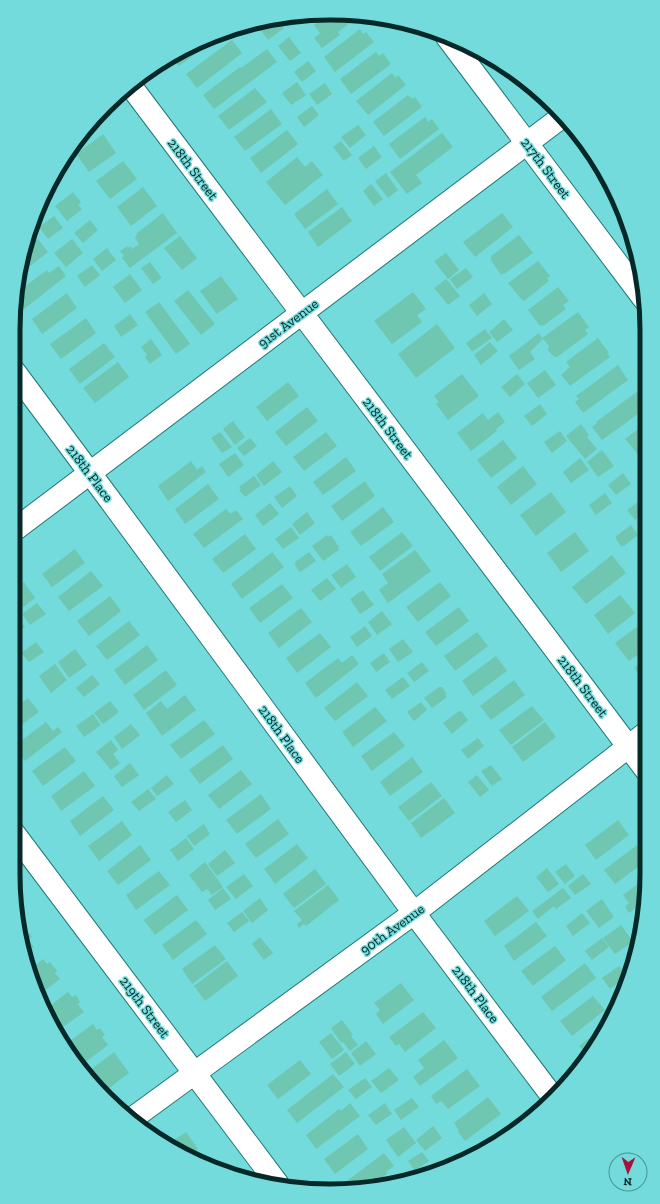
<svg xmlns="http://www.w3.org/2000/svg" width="660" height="1204" viewBox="0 0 660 1204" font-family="'Zilla Slab',serif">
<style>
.building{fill:#6fc7b1}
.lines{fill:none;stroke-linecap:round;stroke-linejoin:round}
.minor-casing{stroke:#227677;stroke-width:24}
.minor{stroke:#fff;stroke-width:22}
.labels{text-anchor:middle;stroke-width:3;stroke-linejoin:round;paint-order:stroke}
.street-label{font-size:14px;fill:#052828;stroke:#73dbdb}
.rim{fill:none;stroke:#052828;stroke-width:5}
</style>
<rect width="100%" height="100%" fill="#73dbdb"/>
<!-- building -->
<path class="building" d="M 309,14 L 312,14 L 299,24 L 293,16 Z
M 328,14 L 354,15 L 356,18 L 338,32 L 340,35 L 322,48 L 314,38 L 320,33 L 314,25 Z
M 277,19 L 284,28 L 268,40 L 256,24 L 258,22 Z
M 360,29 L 363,34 L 366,32 L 374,42 L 335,72 L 324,57 Z
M 217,36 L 218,37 L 179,66 L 172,57 L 190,46 Z
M 289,37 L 301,53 L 290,61 L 278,46 Z
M 232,40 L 242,53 L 197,88 L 186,74 Z
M 267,49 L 277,62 L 214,109 L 203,95 L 240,67 L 241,68 Z
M 376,52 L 379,56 L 383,53 L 391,64 L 351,94 L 340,79 Z
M 308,61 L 316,71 L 302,82 L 294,72 Z
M 392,73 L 396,78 L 398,75 L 406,85 L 368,115 L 356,101 Z
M 297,82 L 306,95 L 291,105 L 282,93 Z
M 325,83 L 332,94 L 317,105 L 309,94 Z
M 255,88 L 267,102 L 229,130 L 218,116 Z
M 408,95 L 412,99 L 415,97 L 422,107 L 384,136 L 373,122 Z
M 312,106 L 319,115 L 304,127 L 297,117 Z
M 271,109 L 282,124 L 245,151 L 234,137 Z
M 425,117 L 428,122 L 432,119 L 439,129 L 400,159 L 389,144 Z
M 92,120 L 97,126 L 80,138 L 79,138 Z
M 358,125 L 366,135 L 350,148 L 341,137 Z
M 287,130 L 298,144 L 261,173 L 250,158 Z
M 442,133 L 453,147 L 416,175 L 422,183 L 407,194 L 390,172 Z
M 103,134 L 116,153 L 89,172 L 76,154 Z
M 341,141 L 352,155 L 344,161 L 333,147 Z
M 374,146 L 382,157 L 366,169 L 358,158 Z
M 297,157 L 305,167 L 312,161 L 323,175 L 285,205 L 266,182 Z
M 123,161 L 137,179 L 110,199 L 96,181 Z
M 59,166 L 63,171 L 55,177 L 56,178 L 51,182 Z
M 386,173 L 398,190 L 388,198 L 375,181 Z
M 371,184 L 383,199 L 374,206 L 363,191 Z
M 143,187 L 157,206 L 131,226 L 117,207 Z
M 327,189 L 338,204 L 305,229 L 294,214 Z
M 73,192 L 81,202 L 78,205 L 82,209 L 67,221 L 55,206 Z
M 342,207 L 352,221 L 318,247 L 308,232 Z
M 163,213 L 177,233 L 130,268 L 122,258 L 124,256 L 120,251 L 127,246 L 128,248 L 130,246 L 132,249 L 139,244 L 135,238 L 137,233 Z
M 502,213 L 513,227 L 475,257 L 463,242 Z
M 54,216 L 63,228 L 48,239 L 39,227 Z
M 90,220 L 98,230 L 83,243 L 74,233 Z
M 519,235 L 533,253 L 504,274 L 503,273 L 501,275 L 490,259 L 492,258 L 491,256 Z
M 180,236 L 197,258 L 182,270 L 164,248 Z
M 38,239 L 48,252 L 21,273 L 26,247 L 28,245 L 28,247 Z
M 72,239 L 83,253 L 66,267 L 54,253 Z
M 107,248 L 116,260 L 102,271 L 93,259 Z
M 446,253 L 459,270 L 448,279 L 434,261 Z
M 538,261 L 550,276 L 547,278 L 549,281 L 524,301 L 523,299 L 522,300 L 508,283 Z
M 150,262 L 162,278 L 153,284 L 141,268 Z
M 92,265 L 100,275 L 85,287 L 77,276 Z
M 59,266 L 66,276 L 24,309 L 16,299 L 17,292 L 47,270 L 49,273 Z
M 466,268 L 473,277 L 457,289 L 450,279 Z
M 130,274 L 142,290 L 125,303 L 113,287 Z
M 221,276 L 238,299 L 217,314 L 200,291 Z
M 446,279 L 460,296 L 448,305 L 434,288 Z
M 558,287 L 569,301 L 563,305 L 566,309 L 543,326 L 542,325 L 540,326 L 528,310 Z
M 188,290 L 215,324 L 201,335 L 174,301 Z
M 413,292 L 426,309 L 417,315 L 422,322 L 392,344 L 374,321 Z
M 67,293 L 77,308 L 42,334 L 32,319 Z
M 484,293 L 492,304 L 477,316 L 469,305 Z
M 159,302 L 190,344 L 176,354 L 145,312 Z
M 578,312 L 589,327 L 585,330 L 588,334 L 557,357 L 553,356 L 548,350 L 549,346 L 543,339 L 530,352 L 535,359 L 519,370 L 509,356 L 539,333 L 542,338 Z
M 130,314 L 138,325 L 121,337 L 114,326 Z
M 86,318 L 96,333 L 61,359 L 50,344 Z
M 504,319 L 513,330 L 497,342 L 489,332 Z
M 437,324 L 455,348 L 416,378 L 398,354 Z
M 485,329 L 492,338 L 472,352 L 466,343 Z
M 598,338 L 609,353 L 607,353 L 610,357 L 570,386 L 561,375 L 570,367 L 566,362 Z
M 151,339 L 162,355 L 150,364 L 145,357 L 147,355 L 141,347 Z
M 490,342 L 498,351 L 481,365 L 474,355 Z
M 104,343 L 115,357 L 80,384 L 69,369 Z
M 118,362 L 129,377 L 95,403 L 83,388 Z
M 618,365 L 628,380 L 583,413 L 575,402 L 579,399 L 576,396 Z
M 545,370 L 556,385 L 538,398 L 527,383 Z
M 462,374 L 479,396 L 448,420 L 436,404 L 439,402 L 434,396 Z
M 517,374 L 525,384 L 510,397 L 501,387 Z
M 288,382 L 299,396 L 267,421 L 256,407 Z
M 638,391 L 645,401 L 645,409 L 602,440 L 592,427 L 597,423 L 596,422 Z
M 540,404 L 547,414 L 532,426 L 524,416 Z
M 307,407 L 318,421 L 286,446 L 275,432 Z
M 498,412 L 505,422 L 496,429 L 497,431 L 471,451 L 457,433 L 483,413 L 488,420 Z
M 233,421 L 245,437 L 235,445 L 223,429 Z
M 581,424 L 589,435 L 587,437 L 597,449 L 585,459 L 566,436 Z
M 645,424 L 645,453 L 640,457 L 625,439 Z
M 560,431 L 567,441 L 552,453 L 544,442 Z
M 220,432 L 232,447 L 222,453 L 211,438 Z
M 326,432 L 337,446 L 304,471 L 293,457 Z
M 250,438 L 257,446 L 244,456 L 237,448 Z
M 503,440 L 517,458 L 491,478 L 477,460 Z
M 602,450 L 614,466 L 598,477 L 587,462 Z
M 235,453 L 244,465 L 228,477 L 219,464 Z
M 346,457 L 356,471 L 323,495 L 313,482 Z
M 580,458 L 589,470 L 571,483 L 563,472 Z
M 191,461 L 197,470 L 202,466 L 206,472 L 168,501 L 158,486 Z
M 273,461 L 282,472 L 264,486 L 256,475 Z
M 523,466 L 537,484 L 511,505 L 497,487 Z
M 623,473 L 631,484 L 616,495 L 608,485 Z
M 254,476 L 261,485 L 245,497 L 239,490 L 241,489 L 239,487 Z
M 365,481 L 375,496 L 342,521 L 331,506 Z
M 208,484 L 219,499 L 185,524 L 175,509 Z
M 290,486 L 297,496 L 282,508 L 274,497 Z
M 551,492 L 566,512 L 536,536 L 520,515 Z
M 605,493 L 612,503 L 596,515 L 589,505 Z
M 642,499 L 645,502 L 645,513 L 635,520 L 627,510 Z
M 270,503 L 279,514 L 263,526 L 255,515 Z
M 383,507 L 394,522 L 361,546 L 350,532 Z
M 226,509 L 230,514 L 236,510 L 243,519 L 204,548 L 193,534 Z
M 307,512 L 315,523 L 300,535 L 292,524 Z
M 631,525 L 638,535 L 624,546 L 621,546 L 616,539 L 616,536 Z
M 291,527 L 299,538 L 283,549 L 275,539 Z
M 402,532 L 413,546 L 380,571 L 369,557 Z
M 575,532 L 589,551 L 561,572 L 547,553 Z
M 245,534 L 256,549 L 223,573 L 212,559 Z
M 327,535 L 328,537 L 331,535 L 339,547 L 338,548 L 339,550 L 323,561 L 312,546 Z
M 75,549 L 85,563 L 52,587 L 42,574 Z
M 415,550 L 431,571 L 388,603 L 379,590 L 388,583 L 382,574 Z
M 272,552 L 284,567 L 242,599 L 231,584 Z
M 309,552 L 316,561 L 300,572 L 294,564 L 296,564 L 295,562 Z
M 612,555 L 626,573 L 586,604 L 572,587 Z
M 347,564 L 356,577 L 341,588 L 331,575 Z
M 91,571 L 103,586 L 69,611 L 58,597 Z
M 327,578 L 336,589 L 320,601 L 311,590 Z
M 24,582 L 35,598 L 18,611 L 13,605 L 13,590 Z
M 440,582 L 451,596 L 418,622 L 406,607 Z
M 282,584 L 293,598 L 260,623 L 249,608 Z
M 363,590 L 374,605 L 360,614 L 350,599 Z
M 620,595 L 635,613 L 608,634 L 594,615 Z
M 110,596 L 121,611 L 89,636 L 77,621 Z
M 37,603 L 46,614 L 30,625 L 22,614 Z
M 459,607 L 469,621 L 436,646 L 425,632 Z
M 301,608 L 312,622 L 279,648 L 268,633 Z
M 382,611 L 392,624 L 377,635 L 368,622 Z
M 17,616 L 25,627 L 13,635 L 13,619 Z
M 129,621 L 140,635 L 107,660 L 96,646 Z
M 642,623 L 645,627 L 646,649 L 629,661 L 615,643 Z
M 365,626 L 372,636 L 357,647 L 350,637 Z
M 477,632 L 488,646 L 455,671 L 444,656 Z
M 320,633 L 331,647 L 297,673 L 286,658 Z
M 403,639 L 413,652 L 398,662 L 389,649 Z
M 36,642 L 44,652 L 29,662 L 21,653 Z
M 147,645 L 158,660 L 125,685 L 114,670 Z
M 75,649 L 87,665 L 69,678 L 58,662 Z
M 384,653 L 390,662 L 376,672 L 370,663 Z
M 352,655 L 359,664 L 316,698 L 305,683 L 338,658 L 342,663 Z
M 496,656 L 507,671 L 473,696 L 462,681 Z
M 646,660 L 646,684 L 634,668 Z
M 422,662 L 429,671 L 414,682 L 407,673 Z
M 55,664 L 67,680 L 51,693 L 39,676 Z
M 166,670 L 177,685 L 144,710 L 133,695 Z
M 92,675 L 100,684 L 84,697 L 76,688 Z
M 13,677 L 21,686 L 13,692 Z
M 403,677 L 410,686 L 392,699 L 385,690 Z
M 514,680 L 525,695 L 491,720 L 480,706 Z
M 357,682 L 368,696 L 335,721 L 324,708 Z
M 439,687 L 442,687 L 447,694 L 445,695 L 447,697 L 432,708 L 424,698 Z
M 185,695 L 196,710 L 162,736 L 146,713 L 161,701 L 167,709 Z
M 28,698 L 39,712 L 13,731 L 13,709 Z
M 110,701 L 119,712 L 103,724 L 94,713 Z
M 421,702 L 427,710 L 414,721 L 407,712 Z
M 532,706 L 544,720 L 511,745 L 499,730 Z
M 375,707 L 387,721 L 353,747 L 342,732 Z
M 459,711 L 461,711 L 468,720 L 452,734 L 443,723 Z
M 93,714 L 101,725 L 84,737 L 76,726 Z
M 204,720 L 215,734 L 181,759 L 170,745 Z
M 46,722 L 53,731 L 58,727 L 62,732 L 25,761 L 13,747 Z
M 545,722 L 556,737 L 523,762 L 512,747 Z
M 131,724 L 140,735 L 122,749 L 114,737 Z
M 394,732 L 405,746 L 372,771 L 361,756 Z
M 478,738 L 484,746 L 468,759 L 461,750 Z
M 111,740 L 118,750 L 113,754 L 120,763 L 111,770 L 96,752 Z
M 223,745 L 233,759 L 200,784 L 189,770 Z
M 65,747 L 76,761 L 43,786 L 32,771 Z
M 412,757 L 423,772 L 390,796 L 380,782 Z
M 130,763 L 139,775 L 122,787 L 114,776 Z
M 491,765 L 502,779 L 492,786 L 481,771 Z
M 241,770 L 252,784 L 219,809 L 208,795 Z
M 84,771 L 95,786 L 61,811 L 51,796 Z
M 167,775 L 174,784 L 157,796 L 151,788 Z
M 477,775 L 489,790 L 480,797 L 468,782 Z
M 431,782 L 442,796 L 409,821 L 398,807 Z
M 148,789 L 156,799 L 139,811 L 131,802 Z
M 261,794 L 271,809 L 237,834 L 226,820 Z
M 103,796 L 114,810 L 80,836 L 70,821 Z
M 444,798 L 455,813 L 421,838 L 411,823 Z
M 185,800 L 192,810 L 176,822 L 168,812 Z
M 278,819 L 289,834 L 256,858 L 245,844 Z
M 618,820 L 629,835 L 596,860 L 585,845 Z
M 122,821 L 132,835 L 99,861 L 88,846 Z
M 204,824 L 210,834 L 194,846 L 187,836 Z
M 186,838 L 194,849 L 178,861 L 170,850 Z
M 297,844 L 308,858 L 275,884 L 264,869 Z
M 140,845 L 151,860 L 118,885 L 107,871 Z
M 637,845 L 646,857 L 646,861 L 615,884 L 604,870 Z
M 225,850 L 235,863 L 217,876 L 208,864 Z
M 205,862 L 223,887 L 212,895 L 207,889 L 202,892 L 189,875 Z
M 566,864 L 575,876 L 565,884 L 555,872 Z
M 547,868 L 559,884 L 548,892 L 536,877 Z
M 315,869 L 326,884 L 294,908 L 283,894 Z
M 159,871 L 170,885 L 136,910 L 126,895 Z
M 244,874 L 253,886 L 236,899 L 226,887 Z
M 583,874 L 591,884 L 575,895 L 568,886 Z
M 646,878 L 645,901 L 629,913 L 625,907 L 629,903 L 623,895 Z
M 328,885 L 339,900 L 306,926 L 304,924 L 299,928 L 297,924 L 302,920 L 294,911 Z
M 223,888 L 231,899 L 215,910 L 208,900 Z
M 563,888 L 571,898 L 556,909 L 554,906 L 538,919 L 532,911 Z
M 177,895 L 188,910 L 155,935 L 144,920 Z
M 517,896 L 529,911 L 495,936 L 484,921 Z
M 260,898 L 268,910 L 252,923 L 243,911 Z
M 602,899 L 614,917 L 599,928 L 586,911 Z
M 242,912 L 249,921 L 234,932 L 227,923 Z
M 582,913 L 590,923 L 573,936 L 566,926 Z
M 196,920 L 207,934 L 173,960 L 162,945 Z
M 536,922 L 547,936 L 514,961 L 504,946 Z
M 621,925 L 633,942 L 615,954 L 603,938 Z
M 26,929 L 32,937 L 28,939 L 34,947 L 26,953 L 22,932 Z
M 260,937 L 273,953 L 264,960 L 252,944 Z
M 602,938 L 609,947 L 592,960 L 585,951 Z
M 215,945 L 226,959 L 192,984 L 182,969 Z
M 555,946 L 566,960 L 533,986 L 521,971 Z
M 43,959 L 47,964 L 50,962 L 57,971 L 55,973 L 60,979 L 40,994 L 30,976 L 29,970 Z
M 227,961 L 238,976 L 205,1001 L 194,986 Z
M 585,963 L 596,978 L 552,1011 L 541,997 Z
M 619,966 L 628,976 L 610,989 L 602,978 Z
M 401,983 L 414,1000 L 383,1024 L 376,1014 L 380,1010 L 374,1003 Z
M 68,992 L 72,997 L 76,995 L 80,1002 L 78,1004 L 84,1012 L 59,1030 L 47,1008 Z
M 593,996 L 605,1010 L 572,1036 L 560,1021 Z
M 423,1012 L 436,1028 L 405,1052 L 399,1044 L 396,1046 L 389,1037 Z
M 342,1020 L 353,1035 L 351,1036 L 358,1045 L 350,1051 L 343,1042 L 341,1043 L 331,1028 Z
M 93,1024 L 97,1030 L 100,1028 L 105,1035 L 102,1037 L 108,1045 L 80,1066 L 66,1044 Z
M 608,1024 L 604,1033 L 586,1055 L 579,1046 Z
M 331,1033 L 344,1050 L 332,1059 L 319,1042 Z
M 444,1040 L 458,1058 L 420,1086 L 413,1077 L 424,1068 L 418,1060 Z
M 366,1041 L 376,1054 L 360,1066 L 351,1053 Z
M 114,1052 L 129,1073 L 108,1089 L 98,1076 L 92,1080 L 86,1073 Z
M 346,1052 L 355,1064 L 339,1076 L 330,1064 Z
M 300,1060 L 311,1074 L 278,1099 L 267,1085 Z
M 389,1068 L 399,1080 L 381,1093 L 371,1081 Z
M 467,1069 L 480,1086 L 448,1109 L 441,1101 L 436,1104 L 431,1096 Z
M 333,1074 L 344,1087 L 297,1123 L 287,1110 Z
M 365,1078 L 372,1087 L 356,1099 L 348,1090 Z
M 488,1097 L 501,1114 L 465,1141 L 458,1132 L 459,1131 L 454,1123 Z
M 412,1098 L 419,1107 L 401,1120 L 394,1110 Z
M 350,1103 L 360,1116 L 316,1149 L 306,1135 L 339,1109 L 341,1111 Z
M 385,1103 L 392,1114 L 376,1125 L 368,1115 Z
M 433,1126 L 442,1138 L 425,1151 L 416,1140 Z
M 510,1126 L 512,1129 L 487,1145 L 486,1144 Z
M 404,1127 L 416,1143 L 398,1157 L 386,1140 Z
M 186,1132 L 198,1149 L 191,1154 L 169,1144 Z
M 358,1134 L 368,1149 L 335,1174 L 324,1159 Z
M 422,1152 L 429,1161 L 415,1171 L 408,1161 Z
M 384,1153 L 394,1166 L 386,1172 L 387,1174 L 372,1185 L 351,1190 L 347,1190 L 343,1184 Z
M 455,1155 L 459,1162 L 451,1167 L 440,1169 L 439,1167 Z"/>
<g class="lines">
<!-- minor casing -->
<g class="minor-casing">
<path id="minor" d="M 447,37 L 644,299
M 130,85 L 646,770
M 14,371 L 110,500 L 414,913 L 552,1096
M 13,531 L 563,116
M 13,832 L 277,1183
M 133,1118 L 414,913 L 646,733"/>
</g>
<!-- minor -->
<use href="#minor" class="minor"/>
</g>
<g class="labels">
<!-- street labels -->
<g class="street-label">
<text transform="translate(546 168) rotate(53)" y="5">217th Street</text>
<text transform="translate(193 169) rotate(53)" y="5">218th Street</text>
<text transform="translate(288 323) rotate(-37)" y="5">91st Avenue</text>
<text transform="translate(388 428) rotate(53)" y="5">218th Street</text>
<text transform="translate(90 473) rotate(53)" y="5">218th Place</text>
<text transform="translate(583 686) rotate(53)" y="5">218th Street</text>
<text transform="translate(282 734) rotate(54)" y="5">218th Place</text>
<text transform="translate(392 929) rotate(-36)" y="5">90th Avenue</text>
<text transform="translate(476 994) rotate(53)" y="5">218th Place</text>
<text transform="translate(145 1007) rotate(53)" y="5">219th Street</text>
</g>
</g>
<!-- crop -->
<path d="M0 0H660V1204H0ZM330 20H330A310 310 0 0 1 640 330V874A310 310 0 0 1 330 1184H330A310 310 0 0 1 20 874V330A310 310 0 0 1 330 20Z" fill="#73dbdb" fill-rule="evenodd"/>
<path class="rim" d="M330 20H330A310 310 0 0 1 640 330V874A310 310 0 0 1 330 1184H330A310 310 0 0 1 20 874V330A310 310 0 0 1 330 20Z"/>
<!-- north arrow -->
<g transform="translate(628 1172) rotate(182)"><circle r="19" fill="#73dbdb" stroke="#479393"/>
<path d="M0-3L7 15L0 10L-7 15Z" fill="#a81138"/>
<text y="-6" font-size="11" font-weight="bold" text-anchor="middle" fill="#052828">N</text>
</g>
</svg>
